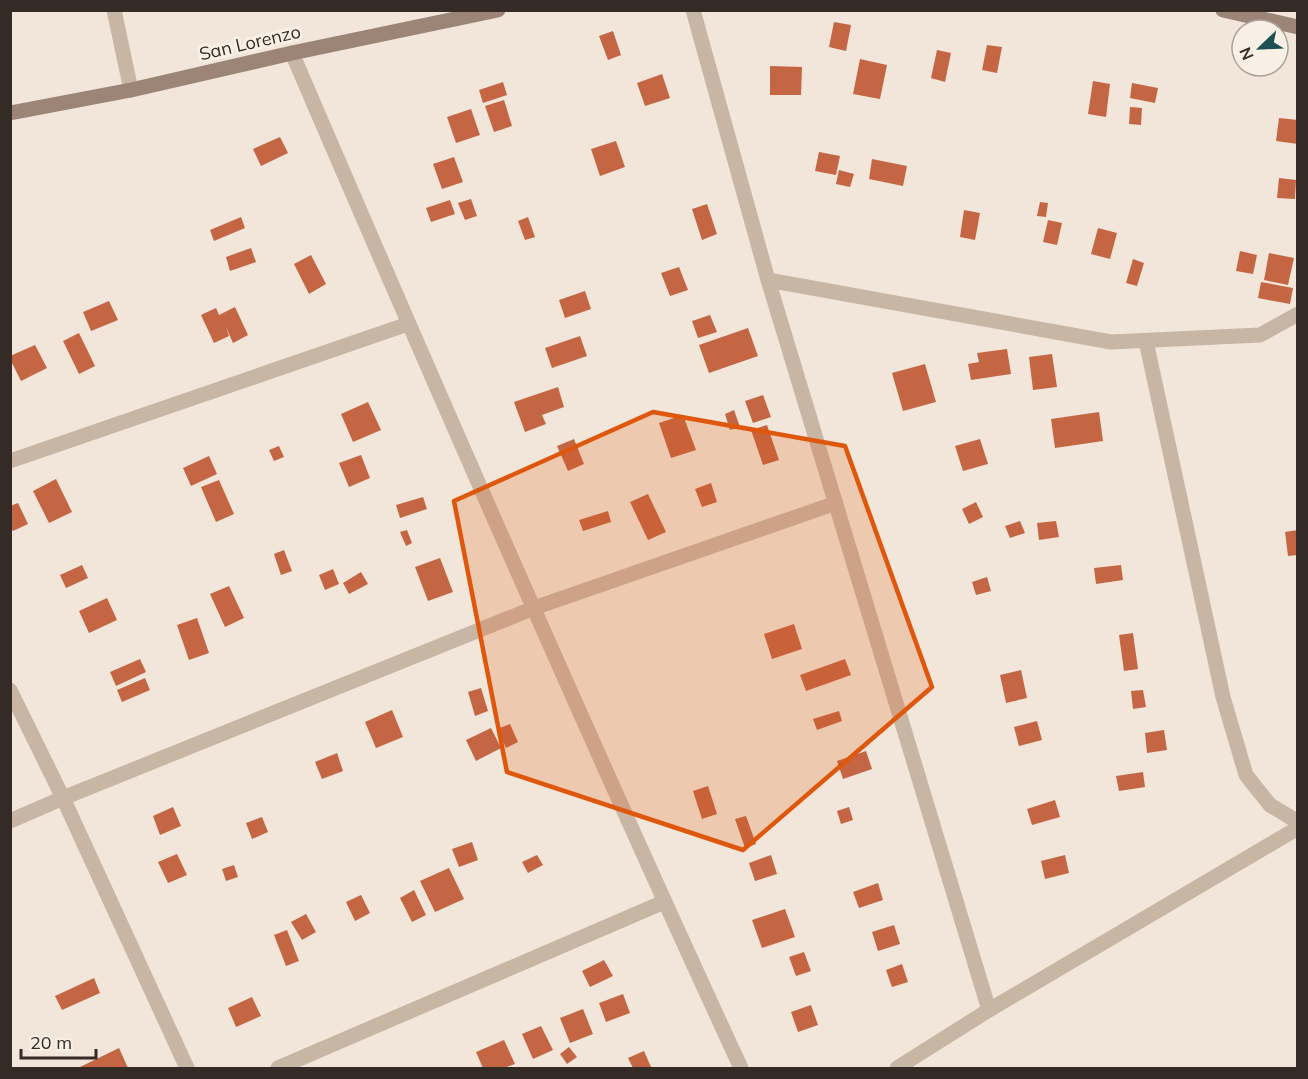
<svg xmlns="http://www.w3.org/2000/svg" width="1308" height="1079" viewBox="0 0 1308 1079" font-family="Mulish,sans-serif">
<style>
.building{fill:#c46643}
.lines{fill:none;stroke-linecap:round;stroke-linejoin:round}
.street{stroke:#c8b6a5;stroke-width:15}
.secondary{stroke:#9c8577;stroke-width:15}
.marked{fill:#df570d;fill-opacity:0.2;stroke:#df570d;stroke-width:4.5;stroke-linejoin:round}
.labels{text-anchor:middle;stroke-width:6;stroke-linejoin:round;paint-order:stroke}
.street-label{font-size:18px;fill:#342b26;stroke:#f9f0e5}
</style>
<rect width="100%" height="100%" fill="#f1e6d9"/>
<!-- building -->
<path class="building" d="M 834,22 L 851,25 L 846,51 L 829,47 Z
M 613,31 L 621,55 L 608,60 L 599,36 Z
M 987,45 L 1002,47 L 997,73 L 982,70 Z
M 937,50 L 951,53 L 945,82 L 931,78 Z
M 860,59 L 887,65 L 880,99 L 853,94 Z
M 770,66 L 802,67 L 801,95 L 770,95 Z
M 662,74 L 670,98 L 645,106 L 637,83 Z
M 1093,81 L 1110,84 L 1106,117 L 1088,114 Z
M 503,82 L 507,95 L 483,103 L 479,90 Z
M 1132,83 L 1158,88 L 1155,103 L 1130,98 Z
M 504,100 L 512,126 L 494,132 L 485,106 Z
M 1130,107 L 1142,108 L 1141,125 L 1129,124 Z
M 471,109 L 480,135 L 456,143 L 447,117 Z
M 1279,118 L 1298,120 L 1298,144 L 1276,141 Z
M 280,137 L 288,153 L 261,166 L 253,149 Z
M 616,141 L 625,167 L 600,176 L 591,149 Z
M 819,152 L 840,156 L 836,175 L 815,171 Z
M 454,157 L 463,182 L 442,189 L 433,164 Z
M 872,159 L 907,166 L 903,186 L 869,179 Z
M 839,170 L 854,174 L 850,187 L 836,184 Z
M 1279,178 L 1296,180 L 1295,199 L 1277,198 Z
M 471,199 L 477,216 L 465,220 L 458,203 Z
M 450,200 L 455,214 L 431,222 L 426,208 Z
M 1040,202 L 1048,203 L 1046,217 L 1037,216 Z
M 707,204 L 717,234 L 702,240 L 692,209 Z
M 964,210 L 980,213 L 975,240 L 960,237 Z
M 241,217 L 245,228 L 214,241 L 210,230 Z
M 528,217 L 535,237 L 525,240 L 518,221 Z
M 1048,220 L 1062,223 L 1057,245 L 1043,242 Z
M 1098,228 L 1117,233 L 1110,259 L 1091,254 Z
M 251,248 L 256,262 L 230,271 L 226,257 Z
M 1240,251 L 1257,255 L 1253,274 L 1236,271 Z
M 1269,253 L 1294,258 L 1288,285 L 1264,280 Z
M 311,255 L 326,284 L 309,294 L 294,264 Z
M 1133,259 L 1144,263 L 1137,286 L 1126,283 Z
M 679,267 L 688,290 L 670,296 L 661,273 Z
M 1261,282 L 1293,288 L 1290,304 L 1258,298 Z
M 585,291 L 591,309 L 565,318 L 559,300 Z
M 109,301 L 118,320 L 91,331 L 83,312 Z
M 235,307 L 248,335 L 233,343 L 226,327 L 229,336 L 214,343 L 201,315 L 216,308 L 219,315 Z
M 710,315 L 717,332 L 698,338 L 692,321 Z
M 748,328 L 758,356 L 709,373 L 699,345 Z
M 79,333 L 95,366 L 79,374 L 63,341 Z
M 580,336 L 587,356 L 552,368 L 545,348 Z
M 35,345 L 47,368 L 21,381 L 10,359 L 10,356 Z
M 1007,349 L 1011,374 L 971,380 L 968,364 L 979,362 L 977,353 Z
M 1052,354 L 1057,387 L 1033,390 L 1029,357 Z
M 925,364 L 936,402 L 903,411 L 892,373 Z
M 558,387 L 564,407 L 542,415 L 546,424 L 525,432 L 514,402 Z
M 763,395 L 771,417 L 753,423 L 745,401 Z
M 368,402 L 381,430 L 353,442 L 341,414 Z
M 734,410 L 740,427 L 730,430 L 725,414 Z
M 1099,412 L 1103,441 L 1055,448 L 1051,419 Z
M 683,415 L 696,450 L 671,458 L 659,423 Z
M 767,425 L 779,460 L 763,465 L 751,430 Z
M 574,439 L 584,464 L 568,471 L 557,446 Z
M 980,439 L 988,464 L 963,471 L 955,446 Z
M 279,446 L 284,457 L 274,461 L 269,450 Z
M 361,455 L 370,478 L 349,487 L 339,463 Z
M 209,456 L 217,474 L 191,486 L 183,468 Z
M 56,479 L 72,512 L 49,523 L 33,491 Z
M 219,480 L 234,514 L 216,522 L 201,487 Z
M 711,483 L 717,502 L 702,507 L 695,489 Z
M 648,494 L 666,532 L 648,540 L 630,502 Z
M 423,497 L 427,509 L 400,518 L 396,505 Z
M 976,502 L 983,517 L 969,524 L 962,509 Z
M 18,503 L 28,524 L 13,531 L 10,527 L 10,506 Z
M 608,511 L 611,522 L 583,531 L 579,520 Z
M 1020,521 L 1025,533 L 1010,538 L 1005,526 Z
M 1056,521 L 1059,537 L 1039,540 L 1037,523 Z
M 407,530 L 412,543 L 406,546 L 400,532 Z
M 1298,530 L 1298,555 L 1288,556 L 1285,532 Z
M 284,550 L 292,571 L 281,575 L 274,554 Z
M 440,558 L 453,592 L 428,601 L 415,567 Z
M 82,565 L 88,578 L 66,588 L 60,575 Z
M 1121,565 L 1123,580 L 1096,584 L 1094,568 Z
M 333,569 L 339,584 L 325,590 L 319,575 Z
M 361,572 L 368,584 L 349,594 L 343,583 Z
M 987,577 L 991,591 L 976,595 L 972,582 Z
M 229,586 L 244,618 L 225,627 L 210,594 Z
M 107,598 L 117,620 L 89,633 L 79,611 Z
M 197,618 L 209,653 L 189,660 L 177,625 Z
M 794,624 L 802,649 L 772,659 L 764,634 Z
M 1133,633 L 1138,669 L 1124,671 L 1119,635 Z
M 140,659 L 146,672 L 116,686 L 110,672 Z
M 845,659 L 851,675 L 806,691 L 800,675 Z
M 1021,670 L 1027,698 L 1006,703 L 1000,675 Z
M 145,678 L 150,690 L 122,702 L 117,690 Z
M 481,688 L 488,711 L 475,716 L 468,692 Z
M 1143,690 L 1146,707 L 1133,709 L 1131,691 Z
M 392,710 L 403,737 L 376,748 L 365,722 Z
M 839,711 L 842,721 L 817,730 L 813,719 Z
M 1037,721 L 1042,740 L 1019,746 L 1014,727 Z
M 510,724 L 518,742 L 506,748 L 497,729 Z
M 491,728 L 501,748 L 476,761 L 466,740 Z
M 1164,730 L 1167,750 L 1147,753 L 1145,733 Z
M 866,751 L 872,769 L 843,779 L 837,761 Z
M 337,753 L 343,771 L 322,779 L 315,762 Z
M 1143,772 L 1145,787 L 1119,791 L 1116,776 Z
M 708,786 L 717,814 L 702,819 L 693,791 Z
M 1055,800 L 1060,817 L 1032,825 L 1027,809 Z
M 173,807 L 181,826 L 160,835 L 153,816 Z
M 849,807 L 853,820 L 841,824 L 837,811 Z
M 746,816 L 756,844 L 745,848 L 735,819 Z
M 262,817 L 268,832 L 252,839 L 246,823 Z
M 472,842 L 478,860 L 459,867 L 452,849 Z
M 177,854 L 187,875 L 168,883 L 158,862 Z
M 537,855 L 543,865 L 528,873 L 522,862 Z
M 771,855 L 777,874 L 755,881 L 749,863 Z
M 1065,855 L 1069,873 L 1045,879 L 1041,861 Z
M 234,865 L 238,877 L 226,881 L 222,869 Z
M 449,868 L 464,899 L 435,912 L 420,881 Z
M 878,883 L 883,900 L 859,908 L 853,892 Z
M 414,890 L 426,915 L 412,922 L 400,898 Z
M 361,895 L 370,913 L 355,921 L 346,902 Z
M 785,909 L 795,937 L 762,948 L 752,920 Z
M 306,914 L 316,932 L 302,940 L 291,922 Z
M 894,925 L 900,944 L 878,951 L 872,932 Z
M 287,930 L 299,961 L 286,966 L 274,935 Z
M 804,952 L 811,971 L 796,976 L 789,957 Z
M 604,960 L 613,976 L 590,987 L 582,971 Z
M 902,964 L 908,982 L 892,987 L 886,970 Z
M 94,978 L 100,993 L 62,1010 L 55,996 Z
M 623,994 L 630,1013 L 606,1022 L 599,1003 Z
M 252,997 L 261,1016 L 236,1027 L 228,1008 Z
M 811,1005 L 818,1025 L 798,1032 L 791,1012 Z
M 583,1009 L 593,1034 L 570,1043 L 560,1018 Z
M 541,1026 L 553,1050 L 533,1059 L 522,1034 Z
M 504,1040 L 515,1064 L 504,1068 L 483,1068 L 476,1052 Z
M 569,1047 L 577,1057 L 567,1064 L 560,1054 Z
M 119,1048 L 128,1068 L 81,1068 L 80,1067 Z
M 644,1051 L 651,1067 L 648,1068 L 633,1068 L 628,1058 Z"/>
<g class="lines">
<!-- street -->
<path class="street" d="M 114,10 L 131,90
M 693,10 L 768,280 L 989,1010
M 292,53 C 438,393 586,733 741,1068
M 768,280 L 1111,342 L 1260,335 L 1298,314
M 1146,341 L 1223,697 L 1246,775 L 1270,805 L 1298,822
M 10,461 L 408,324
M 10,690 L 63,798 L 187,1068
M 10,821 L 63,798 L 534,608 L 836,503
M 278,1068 L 664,902
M 897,1068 L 989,1010 L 1298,828"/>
<!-- secondary -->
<path class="secondary" d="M 1223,10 L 1298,27
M 10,113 L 131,90 L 292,53 L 498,10"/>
</g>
<!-- marked area -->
<path class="marked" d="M 653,412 L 845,446 L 932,687 L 743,850 L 507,772 L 454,501 Z"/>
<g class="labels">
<!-- street labels -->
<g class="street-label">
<text transform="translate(250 43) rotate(-13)" y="6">San Lorenzo</text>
</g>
</g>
<!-- border -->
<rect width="1308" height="1079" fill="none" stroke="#342b26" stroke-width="24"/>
<!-- north arrow -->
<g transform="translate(1260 48) rotate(247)"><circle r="28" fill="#f9f0e5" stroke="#aaa199" stroke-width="1.5"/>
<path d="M0-4.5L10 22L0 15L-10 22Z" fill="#1d5055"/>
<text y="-9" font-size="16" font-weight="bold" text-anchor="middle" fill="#342b26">N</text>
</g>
<!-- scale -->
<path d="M21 1049v9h75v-9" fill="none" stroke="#342b26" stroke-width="3"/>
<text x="30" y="1049" font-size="18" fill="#342b26" stroke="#f9f0e5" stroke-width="4.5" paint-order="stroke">20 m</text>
</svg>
